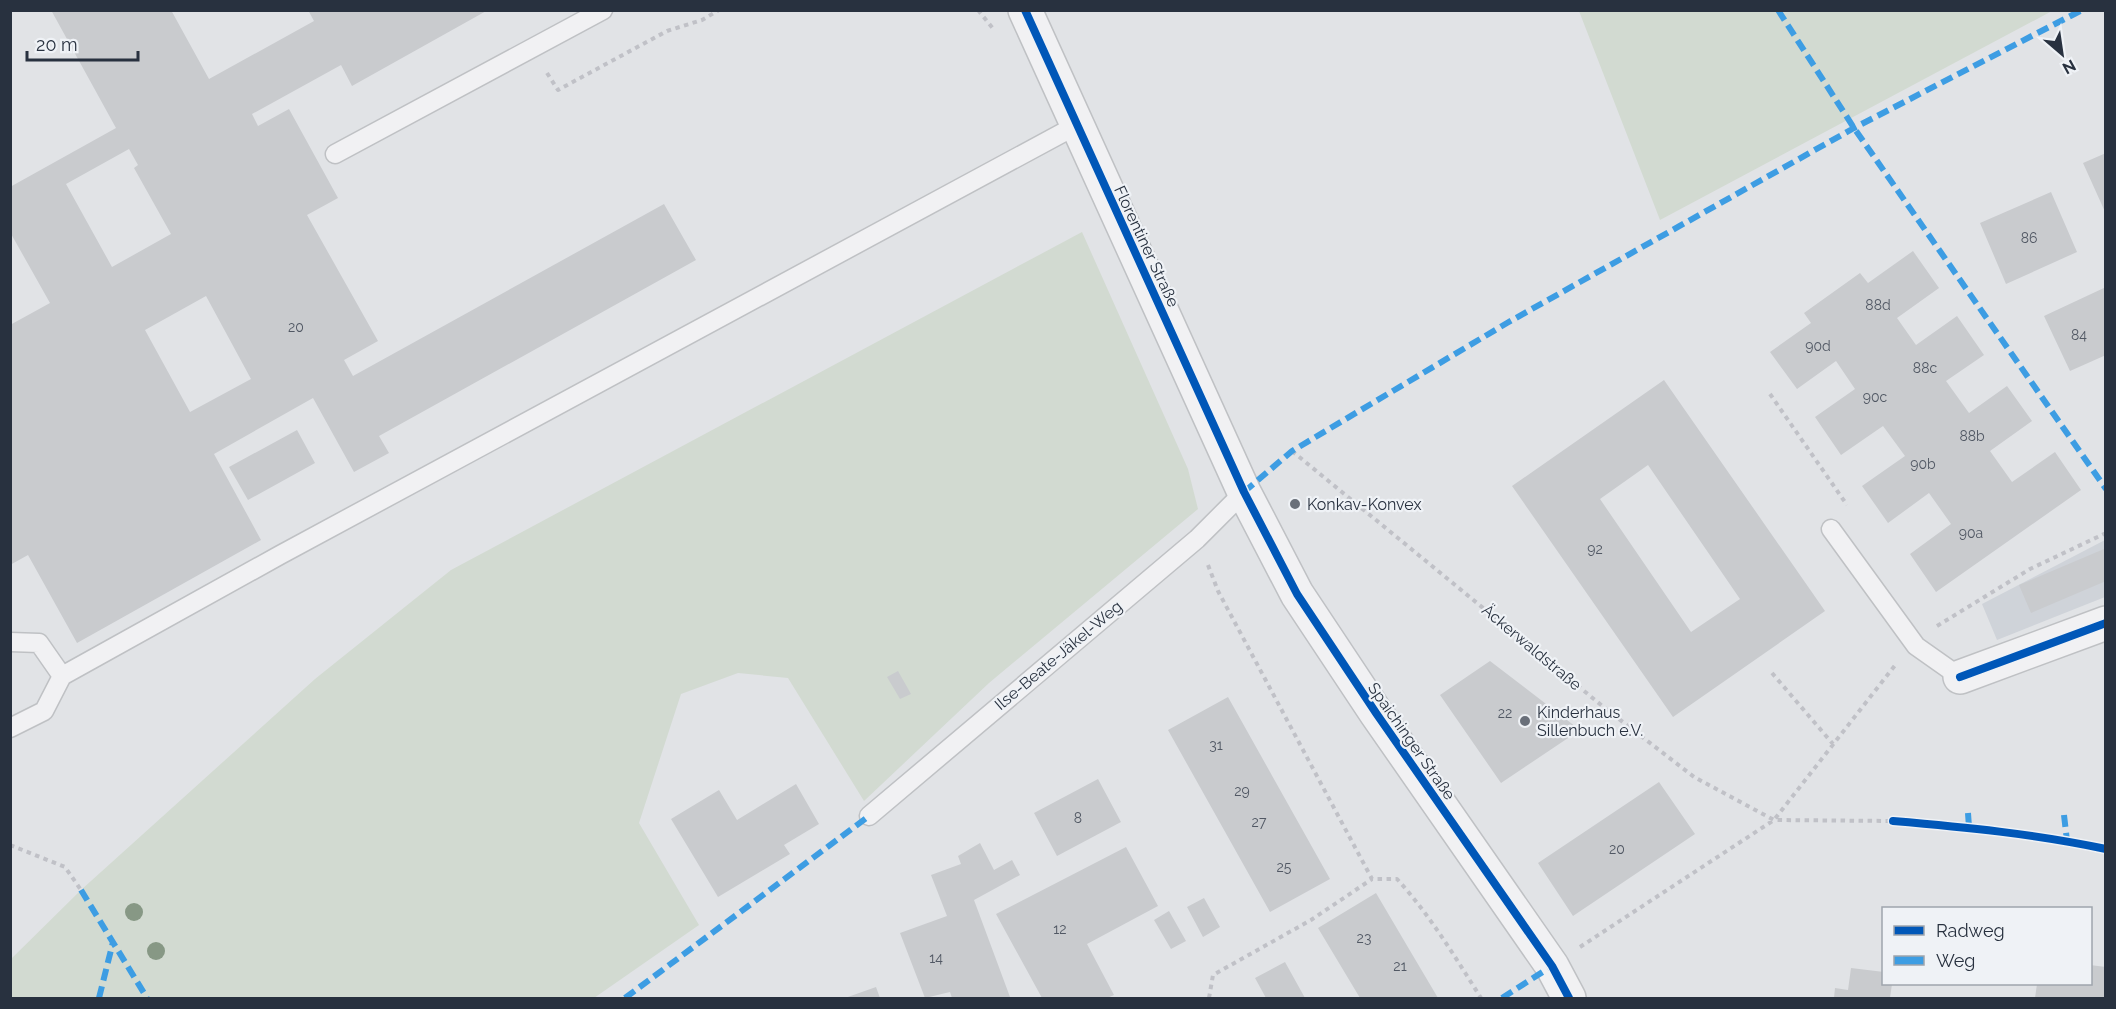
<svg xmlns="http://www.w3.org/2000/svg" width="2116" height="1009" viewBox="0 0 2116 1009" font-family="Raleway,sans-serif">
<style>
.built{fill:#cfd3d9}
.green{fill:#d2dad1}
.building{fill:#c9cbce;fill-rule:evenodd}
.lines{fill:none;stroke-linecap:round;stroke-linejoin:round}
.service-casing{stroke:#bfc1c4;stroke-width:21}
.minor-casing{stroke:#bfc1c4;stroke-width:36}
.tertiary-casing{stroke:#bfc1c4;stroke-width:36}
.path{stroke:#c0c1c7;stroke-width:4;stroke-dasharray:4.5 4.5;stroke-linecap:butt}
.service{stroke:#f1f1f3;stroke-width:18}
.minor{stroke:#f1f1f3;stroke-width:33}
.tertiary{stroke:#f1f1f3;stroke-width:33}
.quiet{stroke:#3d9de3;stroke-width:6;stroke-dasharray:12 6;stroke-linecap:butt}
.cycleway-casing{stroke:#eff2f6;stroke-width:11}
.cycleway{stroke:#0057b8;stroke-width:8}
.tree{fill:#879885}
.poi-dot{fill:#696f79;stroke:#eff2f6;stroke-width:2}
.labels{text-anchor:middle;stroke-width:4.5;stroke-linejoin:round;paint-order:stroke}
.number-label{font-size:14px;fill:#515864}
.street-label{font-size:16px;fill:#28313f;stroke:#eff2f6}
.poi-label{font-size:16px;fill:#28313f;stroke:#eff2f6;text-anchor:start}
</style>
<rect width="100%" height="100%" fill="#e1e3e6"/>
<!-- built -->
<path class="built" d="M 2105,540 L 2105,597 L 1997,640 L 1982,604 Z"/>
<!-- green -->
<path class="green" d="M 1579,11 L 2052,11 L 1660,220 Z
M 1082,232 L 1188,469 L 1198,509 L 989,683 L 864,801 L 788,678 L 738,673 L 681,694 L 639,823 L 699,925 L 594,998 L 11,998 L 11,959 L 81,890 L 315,679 L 451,570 Z"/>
<!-- building -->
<path class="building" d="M 51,10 L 171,10 L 209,79 L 314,21 L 308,10 L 488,10 L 352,86 L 341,65 L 252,114 L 258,126 L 289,109 L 338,198 L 307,215 L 378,341 L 344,360 L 353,376 L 664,204 L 696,260 L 379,436 L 389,453 L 354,472 L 313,398 L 214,454 L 261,540 L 77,643 L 28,555 L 10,565 L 10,325 L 50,303 L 10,232 L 10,187 L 116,128 ZM 129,149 L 138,165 L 134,168 L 171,234 L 112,267 L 66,184 ZM 206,296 L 251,379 L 190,412 L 145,330 Z
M 2106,153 L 2106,214 L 2083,163 Z
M 2051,192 L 2077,252 L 2006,284 L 1980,223 Z
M 1913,251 L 1939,288 L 1897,318 L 1916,345 L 1957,316 L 1984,355 L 1946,381 L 1969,413 L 2007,386 L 2032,421 L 1990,451 L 2012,482 L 2055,452 L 2081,490 L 1936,592 L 1910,554 L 1951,524 L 1929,493 L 1888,523 L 1862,486 L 1905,456 L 1883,426 L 1841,455 L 1815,417 L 1855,389 L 1836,361 L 1797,389 L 1770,352 L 1811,323 L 1804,313 L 1860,273 L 1868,283 Z
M 2106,287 L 2106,355 L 2070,371 L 2044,316 Z
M 1664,380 L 1825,611 L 1673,717 L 1512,486 ZM 1648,465 L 1740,599 L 1691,632 L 1600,499 Z
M 297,430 L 315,463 L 248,500 L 229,467 Z
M 2104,549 L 2106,581 L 2031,613 L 2019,585 Z
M 1490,661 L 1580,730 L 1501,783 L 1440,695 Z
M 898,671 L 911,694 L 900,699 L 887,677 Z
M 1228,697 L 1330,879 L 1270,912 L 1168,730 Z
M 1098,779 L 1121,822 L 1057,856 L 1034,813 Z
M 1659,782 L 1695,834 L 1573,916 L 1538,863 Z
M 796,784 L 819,824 L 784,845 L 790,854 L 718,897 L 671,819 L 719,790 L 737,820 Z
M 980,843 L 994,870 L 1012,860 L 1020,875 L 974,900 L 1010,997 L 952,998 L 950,992 L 925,998 L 900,933 L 947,916 L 931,875 L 961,864 L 958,856 Z
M 1126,847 L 1158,906 L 1087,944 L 1114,995 L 1107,998 L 1042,998 L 996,914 Z
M 1376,893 L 1409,949 L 1438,998 L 1360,998 L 1318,928 Z
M 1204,898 L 1220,927 L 1203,937 L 1187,907 Z
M 1169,911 L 1186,941 L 1171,949 L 1154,920 Z
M 1285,962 L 1305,998 L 1266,998 L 1255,978 Z
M 2090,965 L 2106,967 L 2105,998 L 2035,998 L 2037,984 L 2090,984 Z
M 1851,968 L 1884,972 L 1884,984 L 1892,984 L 1890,998 L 1834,998 L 1835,988 L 1848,990 Z
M 876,987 L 880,998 L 845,998 Z"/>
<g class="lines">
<!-- service casing -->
<g class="service-casing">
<path id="service" d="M 335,154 L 603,10
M 1831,529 L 1916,646 L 1960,677
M 10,642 L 39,643 L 62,676
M 10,728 L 44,711 L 62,676 L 280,555 L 1077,125
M 869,816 L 1197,539 L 1244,492"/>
</g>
<!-- minor casing -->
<g class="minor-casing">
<path id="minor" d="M 1960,677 L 2106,623"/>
</g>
<!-- tertiary casing -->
<g class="tertiary-casing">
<path id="tertiary" d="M 1025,10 L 1244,492 L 1297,594 L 1376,713 L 1552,966 L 1569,998"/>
</g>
<!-- path -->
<path class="path" d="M 978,10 L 995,31
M 547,73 L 558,90 L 667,31 L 702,20 L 719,10
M 1770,394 L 1847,505
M 1292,451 L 1606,709 L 1694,777 L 1774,820 L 1893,821
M 1208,565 L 1218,591 L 1372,879 L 1397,879 C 1430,915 1455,957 1481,998
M 1937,626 L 2030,569 L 2106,533
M 1772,673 L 1833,744
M 10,845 L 65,867 L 81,890
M 1580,947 L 1774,820 L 1896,664
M 1209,998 L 1213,975 L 1311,920 L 1372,879"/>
<!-- service -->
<use href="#service" class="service"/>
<!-- minor -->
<use href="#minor" class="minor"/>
<!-- tertiary -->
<use href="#tertiary" class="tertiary"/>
<!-- quiet -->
<path class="quiet" d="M 1778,10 L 1854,128 L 2106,489
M 1244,492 L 1292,451 L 1507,323 L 1854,128 L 2082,10
M 1968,813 L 1969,827
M 2064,815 L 2067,841
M 81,890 L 147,998
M 99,998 L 113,942
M 625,998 L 869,816
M 1502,998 L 1552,966"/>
<!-- cycleway casing -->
<g class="cycleway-casing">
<path id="cycleway" d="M 1025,10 L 1244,492 L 1297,594 L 1376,713 L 1552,966 L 1569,998
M 1960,677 L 2106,623
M 1893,821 C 1964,827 2035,834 2106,849"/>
</g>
<!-- cycleway -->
<use href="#cycleway" class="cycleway"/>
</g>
<!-- trees -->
<g class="tree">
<circle cx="134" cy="912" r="9"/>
<circle cx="156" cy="951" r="9"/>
</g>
<!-- markers -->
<g class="poi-dot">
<circle cx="1295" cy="504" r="6"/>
<circle cx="1525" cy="721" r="6"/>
</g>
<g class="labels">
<!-- number labels -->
<g class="number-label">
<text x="2029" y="243">86</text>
<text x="1878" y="310">88d</text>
<text x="296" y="332">20</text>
<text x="2079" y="340">84</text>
<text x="1818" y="351">90d</text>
<text x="1925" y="373">88c</text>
<text x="1875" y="402">90c</text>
<text x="1972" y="441">88b</text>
<text x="1923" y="469">90b</text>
<text x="1971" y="538">90a</text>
<text x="1595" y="554">92</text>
<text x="1505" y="718">22</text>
<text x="1216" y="750">31</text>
<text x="1242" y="796">29</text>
<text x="1078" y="823">8</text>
<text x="1259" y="827">27</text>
<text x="1617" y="854">20</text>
<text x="1284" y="872">25</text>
<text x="1060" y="934">12</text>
<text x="1364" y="943">23</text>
<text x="936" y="963">14</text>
<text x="1400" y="971">21</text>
</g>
<!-- street labels -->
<g class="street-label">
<text transform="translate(1147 246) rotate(65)" y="6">Florentiner Straße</text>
<text transform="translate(1532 647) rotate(40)" y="6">Äckerwaldstraße</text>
<text transform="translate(1058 655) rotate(-40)" y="6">Ilse-Beate-Jäkel-Weg</text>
<text transform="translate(1412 741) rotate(55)" y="6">Spaichinger Straße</text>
</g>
<!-- poi labels -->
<g class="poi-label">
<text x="1307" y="510">Konkav-Konvex</text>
<text x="1537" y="718">Kinderhaus<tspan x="1537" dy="18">Sillenbuch e.V.</tspan></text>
</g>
</g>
<!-- border -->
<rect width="2116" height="1009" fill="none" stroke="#28313f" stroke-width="24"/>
<!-- legend -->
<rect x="1882" y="907" width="210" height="78" fill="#eff2f6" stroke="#9fa5ad" stroke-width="1.5"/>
<rect x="1894" y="926" width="30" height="9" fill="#0057b8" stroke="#9fa5ad" stroke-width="1.5"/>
<text x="1936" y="937" font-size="18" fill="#28313f">Radweg</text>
<rect x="1894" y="956" width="30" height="9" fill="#3d9de3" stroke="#9fa5ad" stroke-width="1.5"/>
<text x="1936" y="967" font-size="18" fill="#28313f">Weg</text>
<!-- north arrow -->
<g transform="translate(2062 54) rotate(151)" stroke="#eff2f6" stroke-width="4.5" paint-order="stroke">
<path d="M0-4.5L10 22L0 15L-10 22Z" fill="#28313f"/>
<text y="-9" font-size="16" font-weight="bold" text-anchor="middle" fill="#28313f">N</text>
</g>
<!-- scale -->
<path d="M27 51v9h111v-9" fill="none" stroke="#28313f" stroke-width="3"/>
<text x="36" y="51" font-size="18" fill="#28313f" stroke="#eff2f6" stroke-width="4.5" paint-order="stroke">20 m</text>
</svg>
